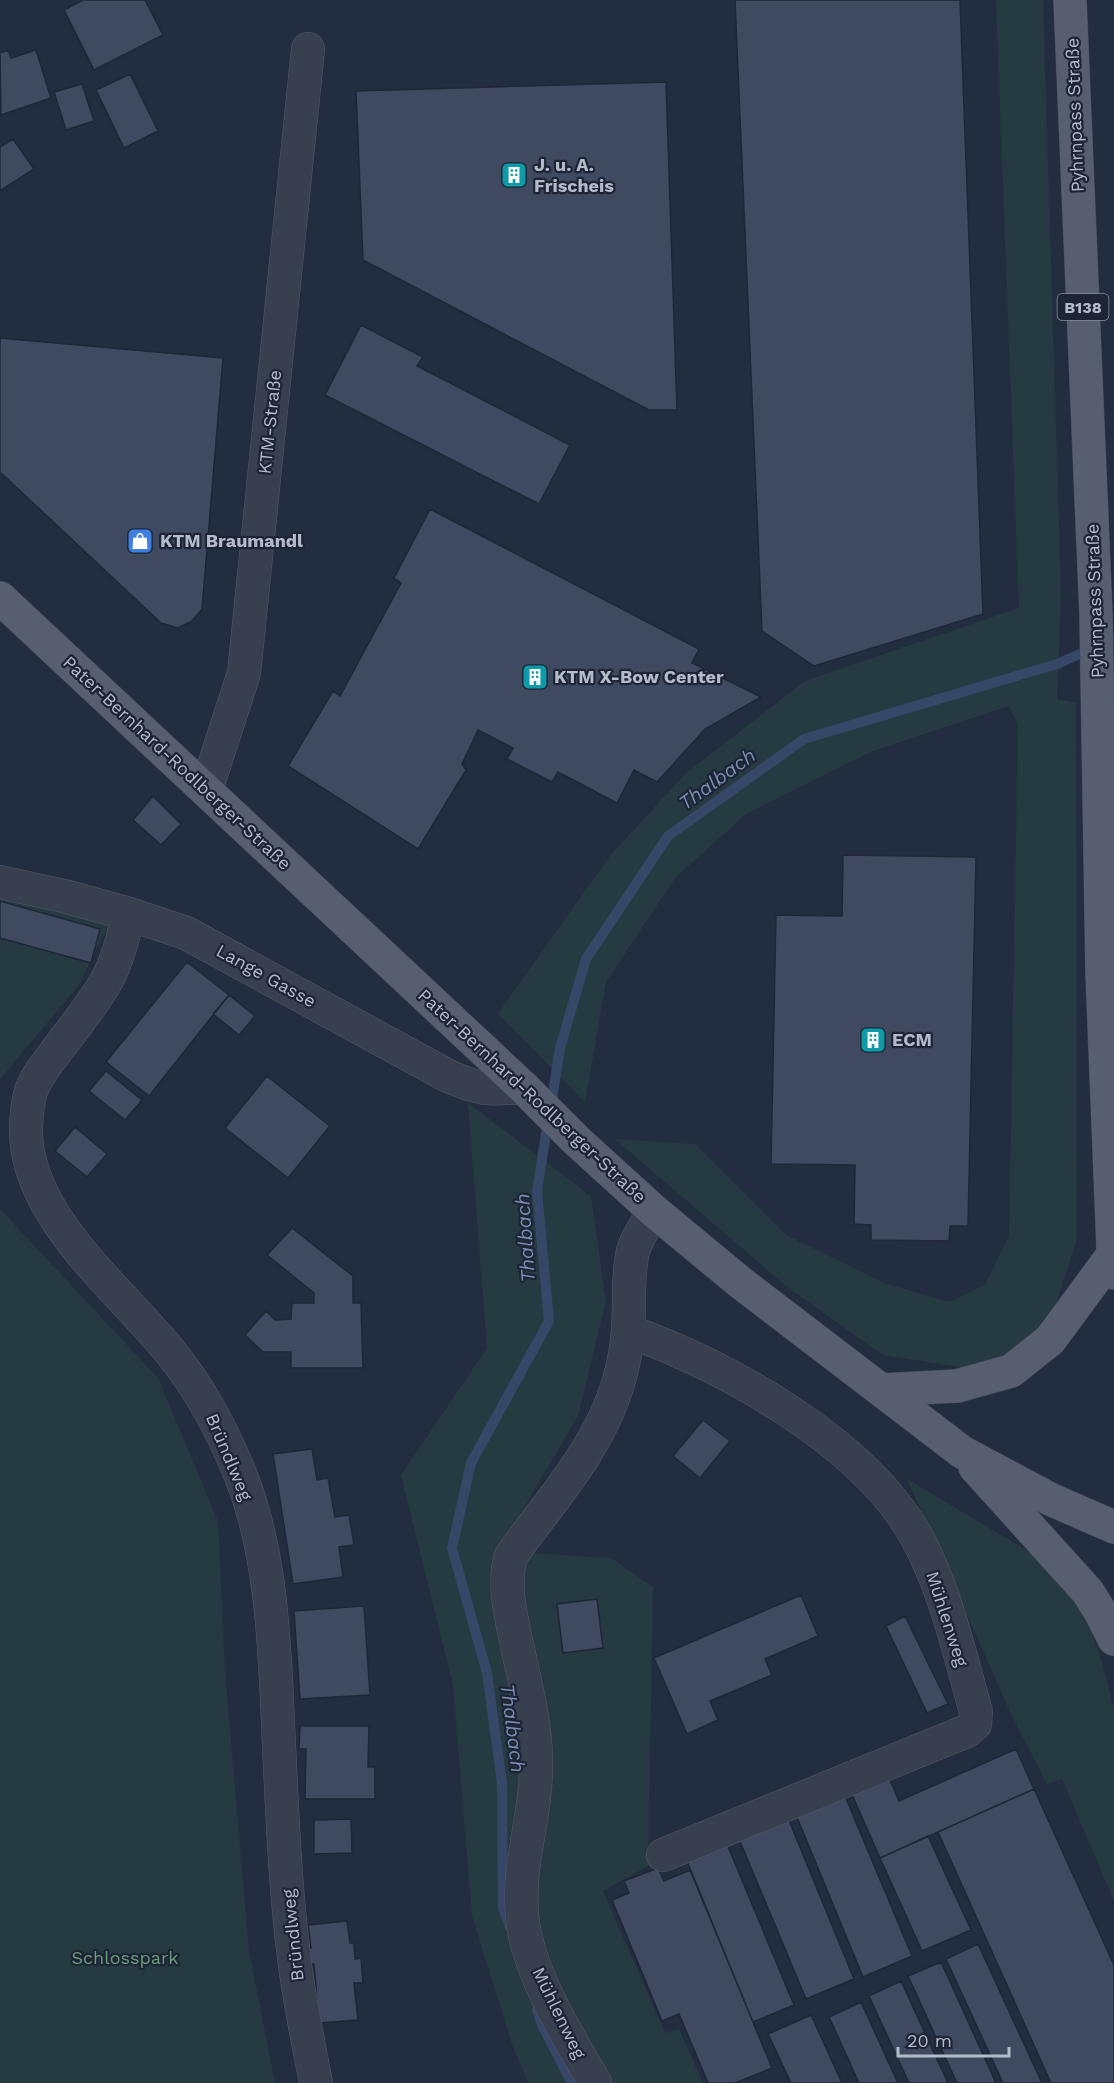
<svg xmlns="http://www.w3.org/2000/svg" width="1114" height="2083" viewBox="0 0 1114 2083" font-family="'Work Sans',sans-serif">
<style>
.green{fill:#263b41}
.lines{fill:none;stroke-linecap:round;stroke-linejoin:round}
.stream{stroke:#364768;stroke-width:10}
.building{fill:#3f4a60;stroke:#1f2637;stroke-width:1.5}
.minor-casing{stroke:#535a6a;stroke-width:34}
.major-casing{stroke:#414859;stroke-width:34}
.minor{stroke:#384050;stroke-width:33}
.major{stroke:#565e70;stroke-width:33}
.labels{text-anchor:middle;stroke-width:4.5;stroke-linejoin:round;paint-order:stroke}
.shield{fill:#1d2435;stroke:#878e9d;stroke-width:1.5}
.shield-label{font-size:16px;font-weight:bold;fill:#b4bbca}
.street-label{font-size:18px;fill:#b4bbca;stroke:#1d2435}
.poi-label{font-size:18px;font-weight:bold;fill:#b4bbca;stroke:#1d2435;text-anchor:start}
.park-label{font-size:18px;fill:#6a9d7a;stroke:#1d2435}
.water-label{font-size:20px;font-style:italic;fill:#7a8eb3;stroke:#1d2435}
</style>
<rect width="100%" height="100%" fill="#232d40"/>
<!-- green -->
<path class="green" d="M 996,0 L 1043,0 L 1061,594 L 1057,699 L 1076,703 L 1077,1239 L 1056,1303 L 1024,1348 L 966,1368 L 883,1355 L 786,1286 L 615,1139 L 695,1144 L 786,1235 L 887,1284 L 949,1302 L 985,1285 L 1009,1236 L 1018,725 L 1009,706 L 873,751 L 746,814 L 675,878 L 606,982 L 585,1102 L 498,1014 L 609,857 L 686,773 L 805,681 L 1019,608 Z
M 0,896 L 109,924 L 79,985 L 0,1079 Z
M 468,1103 L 591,1196 L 606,1302 L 578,1416 L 516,1521 L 511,1552 L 611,1558 L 653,1587 L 648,1866 L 603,1891 L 665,2033 L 679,2029 L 703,2083 L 528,2083 L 512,2044 L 472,1916 L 453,1685 L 401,1475 L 487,1348 Z
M 0,1209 L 158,1378 L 218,1521 L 225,1671 L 249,1951 L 275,2083 L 0,2083 Z
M 907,1479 L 1035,1555 L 1084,1610 L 1104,1669 L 1114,1710 L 1114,1901 L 1062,1779 L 1047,1784 L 1011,1714 Z"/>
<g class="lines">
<!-- stream -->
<path class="stream" d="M 551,1106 L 560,1048 L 586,959 L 668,836 L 804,739 L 1057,664 L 1114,639
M 510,1927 L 503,1908 L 502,1783 L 487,1673 L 452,1548 L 471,1463 L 549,1321 L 537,1191 L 548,1121
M 537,2010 L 542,2025 L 572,2083"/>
</g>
<!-- building -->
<path class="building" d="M 83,0 L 145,0 L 163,35 L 94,70 L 64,10 Z
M 735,0 L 960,0 L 983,614 L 814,666 L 762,631 Z
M 8,50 L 11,58 L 36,50 L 51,98 L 1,115 L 0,53 Z
M 130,74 L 158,131 L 124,148 L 96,90 Z
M 666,82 L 677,410 L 649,410 L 363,260 L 356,91 Z
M 82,84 L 94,121 L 66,130 L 54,92 Z
M 13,139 L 34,169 L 0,191 L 0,147 Z
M 361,325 L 423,357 L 417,366 L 570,445 L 539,504 L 325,395 Z
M 0,338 L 223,358 L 202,609 L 192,621 L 178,628 L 161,623 L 0,472 Z
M 430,509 L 699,649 L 692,663 L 761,697 L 705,729 L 657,782 L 634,770 L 617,803 L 558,772 L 552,782 L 507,759 L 513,748 L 478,730 L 462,764 L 466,770 L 418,849 L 288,766 L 333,691 L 340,696 L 401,583 L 394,578 Z
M 153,796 L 181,824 L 161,845 L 133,820 Z
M 843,855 L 976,857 L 968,1226 L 950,1226 L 949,1241 L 871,1240 L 871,1225 L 854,1224 L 855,1165 L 771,1164 L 776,915 L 842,916 Z
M 0,901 L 100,929 L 91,963 L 0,938 Z
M 187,962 L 229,995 L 149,1096 L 106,1062 Z
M 229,995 L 255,1016 L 239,1035 L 213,1014 Z
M 106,1071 L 142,1100 L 125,1120 L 89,1091 Z
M 267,1076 L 330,1126 L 288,1178 L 225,1128 Z
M 75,1127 L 107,1154 L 87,1177 L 55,1151 Z
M 292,1228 L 353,1276 L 353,1303 L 361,1303 L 363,1368 L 291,1368 L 291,1352 L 263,1352 L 245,1335 L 266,1311 L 275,1320 L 291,1319 L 292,1303 L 314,1303 L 314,1293 L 267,1255 Z
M 703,1420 L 730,1441 L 700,1478 L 673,1456 Z
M 312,1449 L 317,1480 L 328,1478 L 335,1517 L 349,1515 L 354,1545 L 339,1547 L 343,1577 L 293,1584 L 273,1454 Z
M 801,1595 L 818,1636 L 765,1659 L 772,1675 L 710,1701 L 718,1720 L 687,1734 L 654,1658 Z
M 597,1599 L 603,1648 L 563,1653 L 557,1604 Z
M 364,1606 L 370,1695 L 300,1699 L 294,1611 Z
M 905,1616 L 948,1704 L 927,1713 L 886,1626 Z
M 300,1726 L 369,1726 L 368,1767 L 375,1767 L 375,1799 L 305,1799 L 306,1749 L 299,1749 Z
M 1016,1749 L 1034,1789 L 880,1858 L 850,1790 L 887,1773 L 899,1801 Z
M 1034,1789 L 1114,1965 L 1114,2083 L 1051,2083 L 938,1832 Z
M 845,1796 L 912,1956 L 863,1977 L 796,1815 Z
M 788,1818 L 854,1979 L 806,1999 L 739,1839 Z
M 351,1819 L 352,1853 L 314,1854 L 314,1820 Z
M 928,1836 L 971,1930 L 922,1951 L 880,1858 Z
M 727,1844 L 794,2005 L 753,2022 L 687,1861 Z
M 658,1868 L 664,1881 L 690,1870 L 772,2068 L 735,2083 L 708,2083 L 679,2014 L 662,2021 L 612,1900 L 629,1893 L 624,1881 Z
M 347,1921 L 350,1943 L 354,1943 L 355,1959 L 361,1958 L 363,1983 L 354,1983 L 358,2020 L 319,2023 L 314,1964 L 309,1964 L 308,1949 L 311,1948 L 308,1925 Z
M 978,1944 L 1042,2083 L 1003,2083 L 946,1959 Z
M 941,1962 L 996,2083 L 957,2083 L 908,1976 Z
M 901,1981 L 948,2083 L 909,2083 L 869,1996 Z
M 861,2002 L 898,2083 L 859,2083 L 829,2017 Z
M 811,2015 L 842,2083 L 791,2083 L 768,2034 Z"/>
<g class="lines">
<!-- minor casing -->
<g class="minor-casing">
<path id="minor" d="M 206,790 L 244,673 L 308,49
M 0,882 L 64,896 L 129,914 L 186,933 L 448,1076 C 480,1090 488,1090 523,1087
M 129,914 C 123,937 118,959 107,980 C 92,1006 72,1030 55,1053 C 46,1065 36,1077 31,1091 C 27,1104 26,1121 26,1135 C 30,1221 122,1291 172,1354 C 202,1391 223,1432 241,1476 C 276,1565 275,1671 280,1766 C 283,1830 286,1894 294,1957 C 299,1999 308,2041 316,2083
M 628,1331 C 725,1365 865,1443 916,1536 C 945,1588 960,1655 976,1712 L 975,1724 L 967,1731 L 663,1855
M 595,2083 C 568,2036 537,1988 525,1935 C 512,1873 538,1819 536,1758 C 535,1722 526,1686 518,1650 C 512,1620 502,1586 511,1556 C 549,1502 597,1451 617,1387 C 623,1368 627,1348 628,1328 C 630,1303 627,1276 633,1251 C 637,1237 647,1224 654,1211"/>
</g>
<!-- major casing -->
<g class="major-casing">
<path id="major" d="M 1070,0 L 1096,615 L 1102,973 L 1114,1273
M 0,598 L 523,1087 L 577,1141 L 654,1211 L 741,1283 L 962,1452 L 1050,1499 L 1114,1527
M 881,1390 L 957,1386 L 1011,1371 L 1050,1340 L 1112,1256
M 975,1467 L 1088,1592 L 1101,1613 L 1114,1639"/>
</g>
<!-- minor -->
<use href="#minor" class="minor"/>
<!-- major -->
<use href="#major" class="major"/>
</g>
<!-- icons -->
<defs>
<g id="building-square" transform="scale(1.35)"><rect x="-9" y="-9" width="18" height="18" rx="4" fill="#0f9aa8" stroke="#1d2435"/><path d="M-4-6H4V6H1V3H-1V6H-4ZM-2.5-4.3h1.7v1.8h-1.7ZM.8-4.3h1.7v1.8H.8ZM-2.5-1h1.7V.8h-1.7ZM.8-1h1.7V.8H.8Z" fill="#fff"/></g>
<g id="shop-square" transform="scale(1.35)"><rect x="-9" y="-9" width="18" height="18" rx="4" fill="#3f7fe0" stroke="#1d2435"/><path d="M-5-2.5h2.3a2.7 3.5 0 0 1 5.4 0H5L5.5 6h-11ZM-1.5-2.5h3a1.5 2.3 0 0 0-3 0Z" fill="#fff"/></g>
</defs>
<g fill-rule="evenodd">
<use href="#building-square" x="514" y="175"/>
<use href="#shop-square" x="140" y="541"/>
<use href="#building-square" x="535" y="677"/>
<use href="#building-square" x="873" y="1040"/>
</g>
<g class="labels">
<!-- shield labels -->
<rect class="shield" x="1057.5" y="294" width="51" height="26" rx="4.5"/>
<g class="shield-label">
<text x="1083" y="313">B138</text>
</g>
<!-- street labels -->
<g class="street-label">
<text transform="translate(1075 115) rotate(-92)" y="6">Pyhrnpass Straße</text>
<text transform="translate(270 422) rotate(-84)" y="6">KTM-Straße</text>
<text transform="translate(1095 601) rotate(-92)" y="6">Pyhrnpass Straße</text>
<text transform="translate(177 763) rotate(43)" y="6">Pater-Bernhard-Rodlberger-Straße</text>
<text transform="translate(266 976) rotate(29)" y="6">Lange Gasse</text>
<text transform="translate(532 1096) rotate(43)" y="6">Pater-Bernhard-Rodlberger-Straße</text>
<text transform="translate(229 1457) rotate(67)" y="6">Bründlweg</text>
<text transform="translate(947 1619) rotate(72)" y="6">Mühlenweg</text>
<text transform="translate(293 1935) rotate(-96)" y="6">Bründlweg</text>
<text transform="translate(559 2013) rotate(64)" y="6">Mühlenweg</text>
</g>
<!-- poi labels -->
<g class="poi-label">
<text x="534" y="171">J. u. A.<tspan x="534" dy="21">Frischeis</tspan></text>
<text x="160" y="547">KTM Braumandl</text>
<text x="554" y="683">KTM X-Bow Center</text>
<text x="892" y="1046">ECM</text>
</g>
<!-- park labels -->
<g class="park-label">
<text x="125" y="1964">Schlosspark</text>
</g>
<!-- water labels -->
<g class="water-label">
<text transform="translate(717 779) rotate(-36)" y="7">Thalbach</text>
<text transform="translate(525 1238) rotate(-94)" y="7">Thalbach</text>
<text transform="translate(513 1728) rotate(83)" y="7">Thalbach</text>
</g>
</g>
<!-- scale -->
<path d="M898 2047v9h111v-9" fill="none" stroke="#b4bbca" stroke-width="3"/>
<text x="907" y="2047" font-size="18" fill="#b4bbca" stroke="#1d2435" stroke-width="4.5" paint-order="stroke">20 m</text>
</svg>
